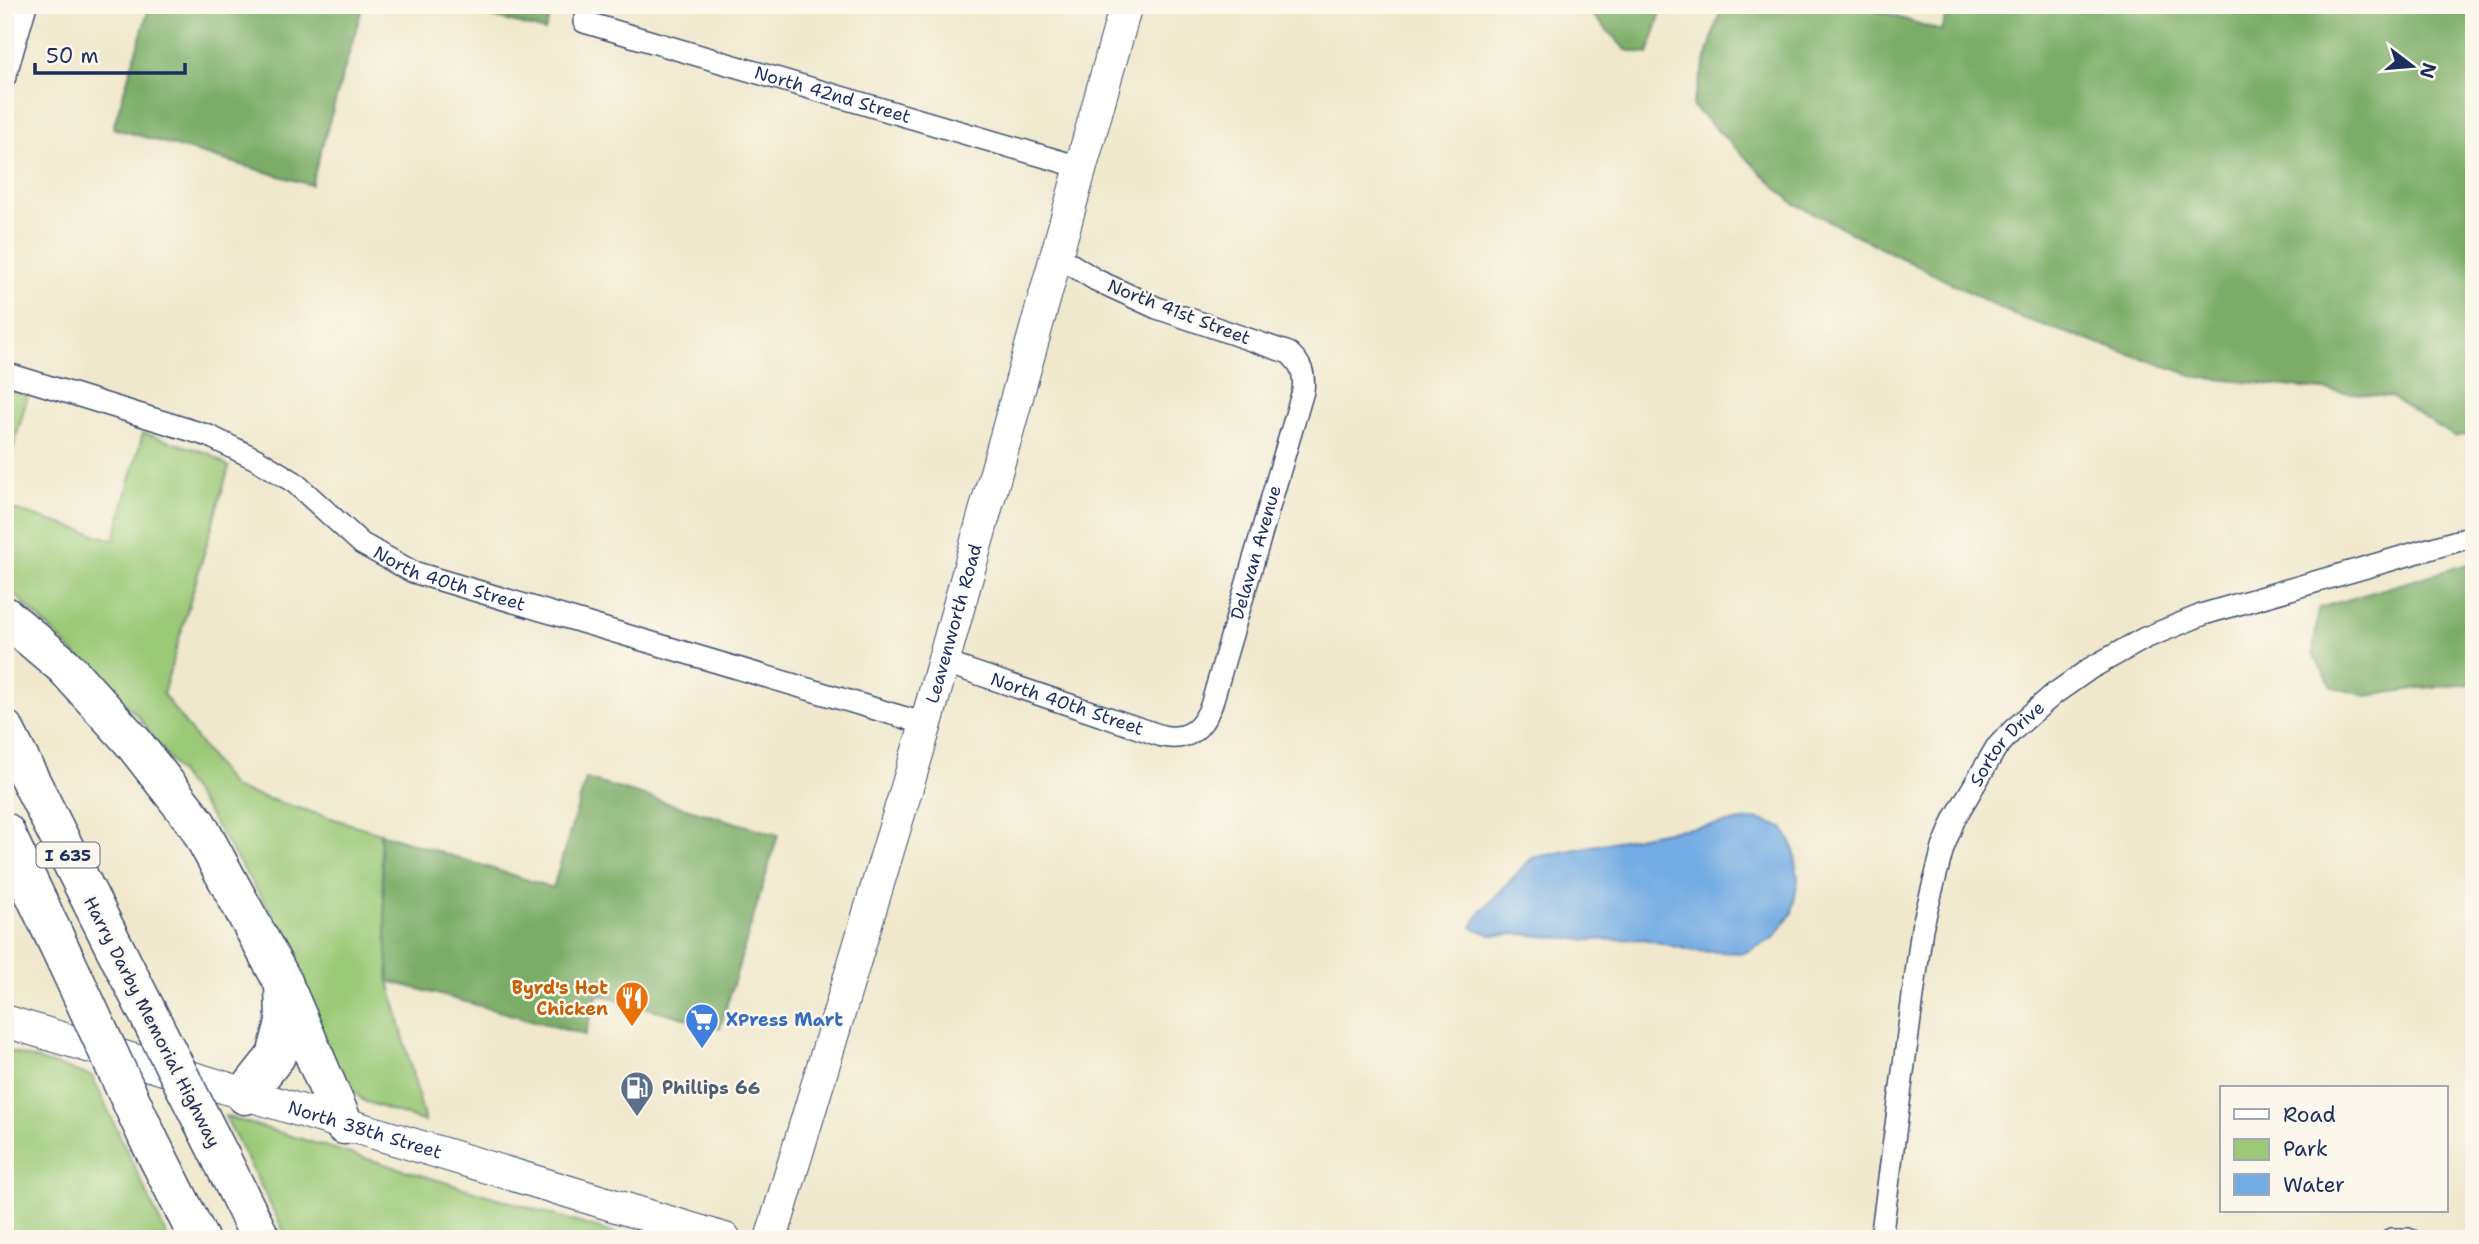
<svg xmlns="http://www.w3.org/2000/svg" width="2479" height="1244" viewBox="0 0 2479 1244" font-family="'Shantell Sans',sans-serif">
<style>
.green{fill:#9bc977;stroke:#5b7c6a;stroke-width:2}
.forest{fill:#7cad68;stroke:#4c6e63;stroke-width:2}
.water{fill:#73ace3;stroke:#476ea0;stroke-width:2}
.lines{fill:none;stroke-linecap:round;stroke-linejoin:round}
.street-casing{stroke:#3b4b6e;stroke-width:24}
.secondary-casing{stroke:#3b4b6e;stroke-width:34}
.highway-casing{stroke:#3b4b6e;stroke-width:41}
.street{stroke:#fff;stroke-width:21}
.secondary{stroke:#fff;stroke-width:32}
.highway{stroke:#fff;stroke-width:38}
.highway-bridge-casing{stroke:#3b4b6e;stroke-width:41;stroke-linecap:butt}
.highway-bridge{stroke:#fff;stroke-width:38}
.labels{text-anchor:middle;stroke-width:5;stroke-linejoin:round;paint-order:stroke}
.shield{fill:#fbf7ec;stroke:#5e6b89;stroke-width:2}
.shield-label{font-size:16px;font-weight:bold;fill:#1b2f5e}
.street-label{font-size:18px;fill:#1b2f5e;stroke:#fbf7ec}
.food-label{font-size:18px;font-weight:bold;fill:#c56008;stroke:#fbf7ec;text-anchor:end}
.shop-label{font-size:18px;font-weight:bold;fill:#366cbe;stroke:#fbf7ec;text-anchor:start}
.service-label{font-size:18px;font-weight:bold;fill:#4e5e75;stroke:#fbf7ec;text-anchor:start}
</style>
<rect width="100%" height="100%" fill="#fbf7ec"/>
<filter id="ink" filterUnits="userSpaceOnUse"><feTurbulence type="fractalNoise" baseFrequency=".0143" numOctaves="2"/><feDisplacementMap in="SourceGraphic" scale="14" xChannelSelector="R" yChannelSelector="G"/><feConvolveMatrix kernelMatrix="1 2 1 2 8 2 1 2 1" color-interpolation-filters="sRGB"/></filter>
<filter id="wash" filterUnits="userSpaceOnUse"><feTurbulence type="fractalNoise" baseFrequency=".00686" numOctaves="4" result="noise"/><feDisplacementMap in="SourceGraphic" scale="28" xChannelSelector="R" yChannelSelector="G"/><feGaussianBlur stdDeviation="1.57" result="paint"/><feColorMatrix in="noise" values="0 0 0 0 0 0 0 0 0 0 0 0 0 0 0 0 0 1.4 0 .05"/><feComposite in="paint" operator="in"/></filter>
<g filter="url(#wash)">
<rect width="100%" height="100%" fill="#efe8cc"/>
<!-- green -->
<path class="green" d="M 5,389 L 28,395 L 5,478 Z
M 143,433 L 210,454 L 229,467 L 163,694 L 233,788 L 380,833 L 389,981 L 425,1122 L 364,1101 L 341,1080 L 270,911 L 206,810 L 138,716 L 5,585 L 5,507 L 114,540 Z
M 5,1050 L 92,1076 L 168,1239 L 5,1239 Z
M 225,1116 L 633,1239 L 288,1239 Z"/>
<!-- forest -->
<path class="forest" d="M 150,5 L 363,5 L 311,185 L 113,128 Z
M 448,5 L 553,5 L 545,31 Z
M 1583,5 L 1663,5 L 1648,54 L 1626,50 Z
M 1722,5 L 1860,5 L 1941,31 L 1950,5 L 2474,5 L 2474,432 L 2455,437 L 2391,397 L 2198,377 L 2016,316 L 1793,203 L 1692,106 Z
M 2474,562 L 2474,684 L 2421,688 L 2367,696 L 2332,687 L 2313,654 L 2319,608 Z
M 586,779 L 778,835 L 720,1028 L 598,994 L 585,1035 L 389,981 L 380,833 L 553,888 Z"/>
<!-- water -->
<path class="water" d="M 1758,819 L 1783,828 L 1794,848 L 1798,879 L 1792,913 L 1774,938 L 1744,953 L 1694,951 L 1644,939 L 1586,940 L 1521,934 L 1491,935 L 1472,927 L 1480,913 L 1532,858 L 1662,832 Z"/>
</g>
<g filter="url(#ink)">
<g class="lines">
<!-- street casing -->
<g class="street-casing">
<g id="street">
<path id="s1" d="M 584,22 L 1080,167"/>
<path d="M 5,77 L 26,5"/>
<path id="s2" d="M 5,373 L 209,436 L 256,459 L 294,482 L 362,544 L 413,572 L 926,724"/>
<path id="s3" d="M 943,662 L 1162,736 C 1188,741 1201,730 1211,706 L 1303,391 C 1305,374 1302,365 1289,353 L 1157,308 L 1096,280 L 1056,255"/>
<path id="s4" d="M 1881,1239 L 1922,928 L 1943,848 L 1955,818 L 1996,748 L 2013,730 L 2054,694 L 2091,668 L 2145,638 L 2204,614 L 2474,536"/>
<path d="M 2392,1239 L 2408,1239"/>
</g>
</g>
<!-- secondary casing -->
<g class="secondary-casing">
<g id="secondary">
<path id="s5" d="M 5,1021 L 725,1239"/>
<path id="s6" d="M 771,1239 L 926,724 L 1126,5"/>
</g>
</g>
<!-- highway casing -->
<g class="highway-casing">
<path id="highway" d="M 5,616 L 64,666 L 132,741 L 197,824 L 284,984 L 285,1022 L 276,1056 L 245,1095
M 5,730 L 131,980
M 5,832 L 66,961
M 287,992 L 344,1125
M 149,1140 L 199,1239
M 221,1158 L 261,1239"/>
</g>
<!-- street -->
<use href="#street" class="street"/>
<!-- secondary -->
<use href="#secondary" class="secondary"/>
<!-- highway -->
<use href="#highway" class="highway"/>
<!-- highway-bridge casing -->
<g class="highway-bridge-casing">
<path id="highway-bridge" d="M 66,961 L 149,1140
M 131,980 L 221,1158"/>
</g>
<!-- highway-bridge -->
<use href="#highway-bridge" class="highway-bridge"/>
</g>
</g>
<!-- icons -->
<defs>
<g id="restaurant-pin" transform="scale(1.75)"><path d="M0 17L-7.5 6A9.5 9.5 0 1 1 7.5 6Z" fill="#e8710a" stroke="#fbf7ec"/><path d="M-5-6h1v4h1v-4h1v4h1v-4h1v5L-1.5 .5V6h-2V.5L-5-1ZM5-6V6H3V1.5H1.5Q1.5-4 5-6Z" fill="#fff"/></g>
<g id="supermarket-pin" transform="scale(1.75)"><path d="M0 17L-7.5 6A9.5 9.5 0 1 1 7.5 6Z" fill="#3f7fe0" stroke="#fbf7ec"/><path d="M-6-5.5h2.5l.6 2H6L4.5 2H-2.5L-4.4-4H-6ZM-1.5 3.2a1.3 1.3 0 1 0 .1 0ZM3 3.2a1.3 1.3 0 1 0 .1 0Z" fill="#fff"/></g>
<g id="fuel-pin" transform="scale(1.75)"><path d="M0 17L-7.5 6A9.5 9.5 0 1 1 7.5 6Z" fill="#5c6f8a" stroke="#fbf7ec"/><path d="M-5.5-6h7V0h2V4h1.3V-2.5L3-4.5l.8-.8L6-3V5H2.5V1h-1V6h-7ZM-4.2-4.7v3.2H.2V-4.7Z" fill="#fff"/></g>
</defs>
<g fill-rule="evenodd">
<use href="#restaurant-pin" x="632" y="998"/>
<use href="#supermarket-pin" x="702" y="1020"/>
<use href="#fuel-pin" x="637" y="1088"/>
</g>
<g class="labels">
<!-- shield labels -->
<rect class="shield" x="36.5" y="842.5" width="63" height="25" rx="5"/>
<g class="shield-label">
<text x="68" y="861">I 635</text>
</g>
<!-- street labels -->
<g class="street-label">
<text dy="6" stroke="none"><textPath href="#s1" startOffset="259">North 42nd Street</textPath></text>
<text transform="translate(1179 312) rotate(21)" y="6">North 41st Street</text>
<text dy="6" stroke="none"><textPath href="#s3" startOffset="455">Delavan Avenue</textPath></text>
<text dy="6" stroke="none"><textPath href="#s2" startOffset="497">North 40th Street</textPath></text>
<text dy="6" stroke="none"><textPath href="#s6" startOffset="642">Leavenworth Road</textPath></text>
<text dy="6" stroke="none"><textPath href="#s3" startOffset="131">North 40th Street</textPath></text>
<text dy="6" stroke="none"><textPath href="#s4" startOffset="520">Sortor Drive</textPath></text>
<text transform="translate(152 1022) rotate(63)" y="6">Harry Darby Memorial Highway</text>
<text dy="6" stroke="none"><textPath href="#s5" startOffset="376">North 38th Street</textPath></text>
</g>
<!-- food labels -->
<g class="food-label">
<text x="608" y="994">Byrd's Hot<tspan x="608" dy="21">Chicken</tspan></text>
</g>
<!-- shop labels -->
<g class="shop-label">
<text x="726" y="1026">XPress Mart</text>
</g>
<!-- service labels -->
<g class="service-label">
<text x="662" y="1094">Phillips 66</text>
</g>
</g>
<!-- margin -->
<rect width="2479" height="1244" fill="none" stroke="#fbf7ec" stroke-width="28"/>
<!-- legend -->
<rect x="2220" y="1086" width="228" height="126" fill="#fbf7ec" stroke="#a1a7b3" stroke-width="2"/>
<rect x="2234" y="1109" width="35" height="10" fill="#ffffff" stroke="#a1a7b3" stroke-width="2"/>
<text x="2283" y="1122" font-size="21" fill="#1b2f5e">Road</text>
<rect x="2234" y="1139" width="35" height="21" fill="#9bc977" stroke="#a1a7b3" stroke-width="2"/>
<text x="2283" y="1156" font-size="21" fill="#1b2f5e">Park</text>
<rect x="2234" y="1174" width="35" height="21" fill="#73ace3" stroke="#a1a7b3" stroke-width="2"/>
<text x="2283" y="1192" font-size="21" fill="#1b2f5e">Water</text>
<!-- north arrow -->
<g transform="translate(2412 66) rotate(106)" stroke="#fbf7ec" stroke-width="5" paint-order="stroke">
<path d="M0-5L12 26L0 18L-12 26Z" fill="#1b2f5e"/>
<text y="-10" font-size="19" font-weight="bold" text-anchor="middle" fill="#1b2f5e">N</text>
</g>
<!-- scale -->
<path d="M35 63v10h150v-10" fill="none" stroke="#1b2f5e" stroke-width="3.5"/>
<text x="46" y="63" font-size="21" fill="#1b2f5e" stroke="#fbf7ec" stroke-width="5" paint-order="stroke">50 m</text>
</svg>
